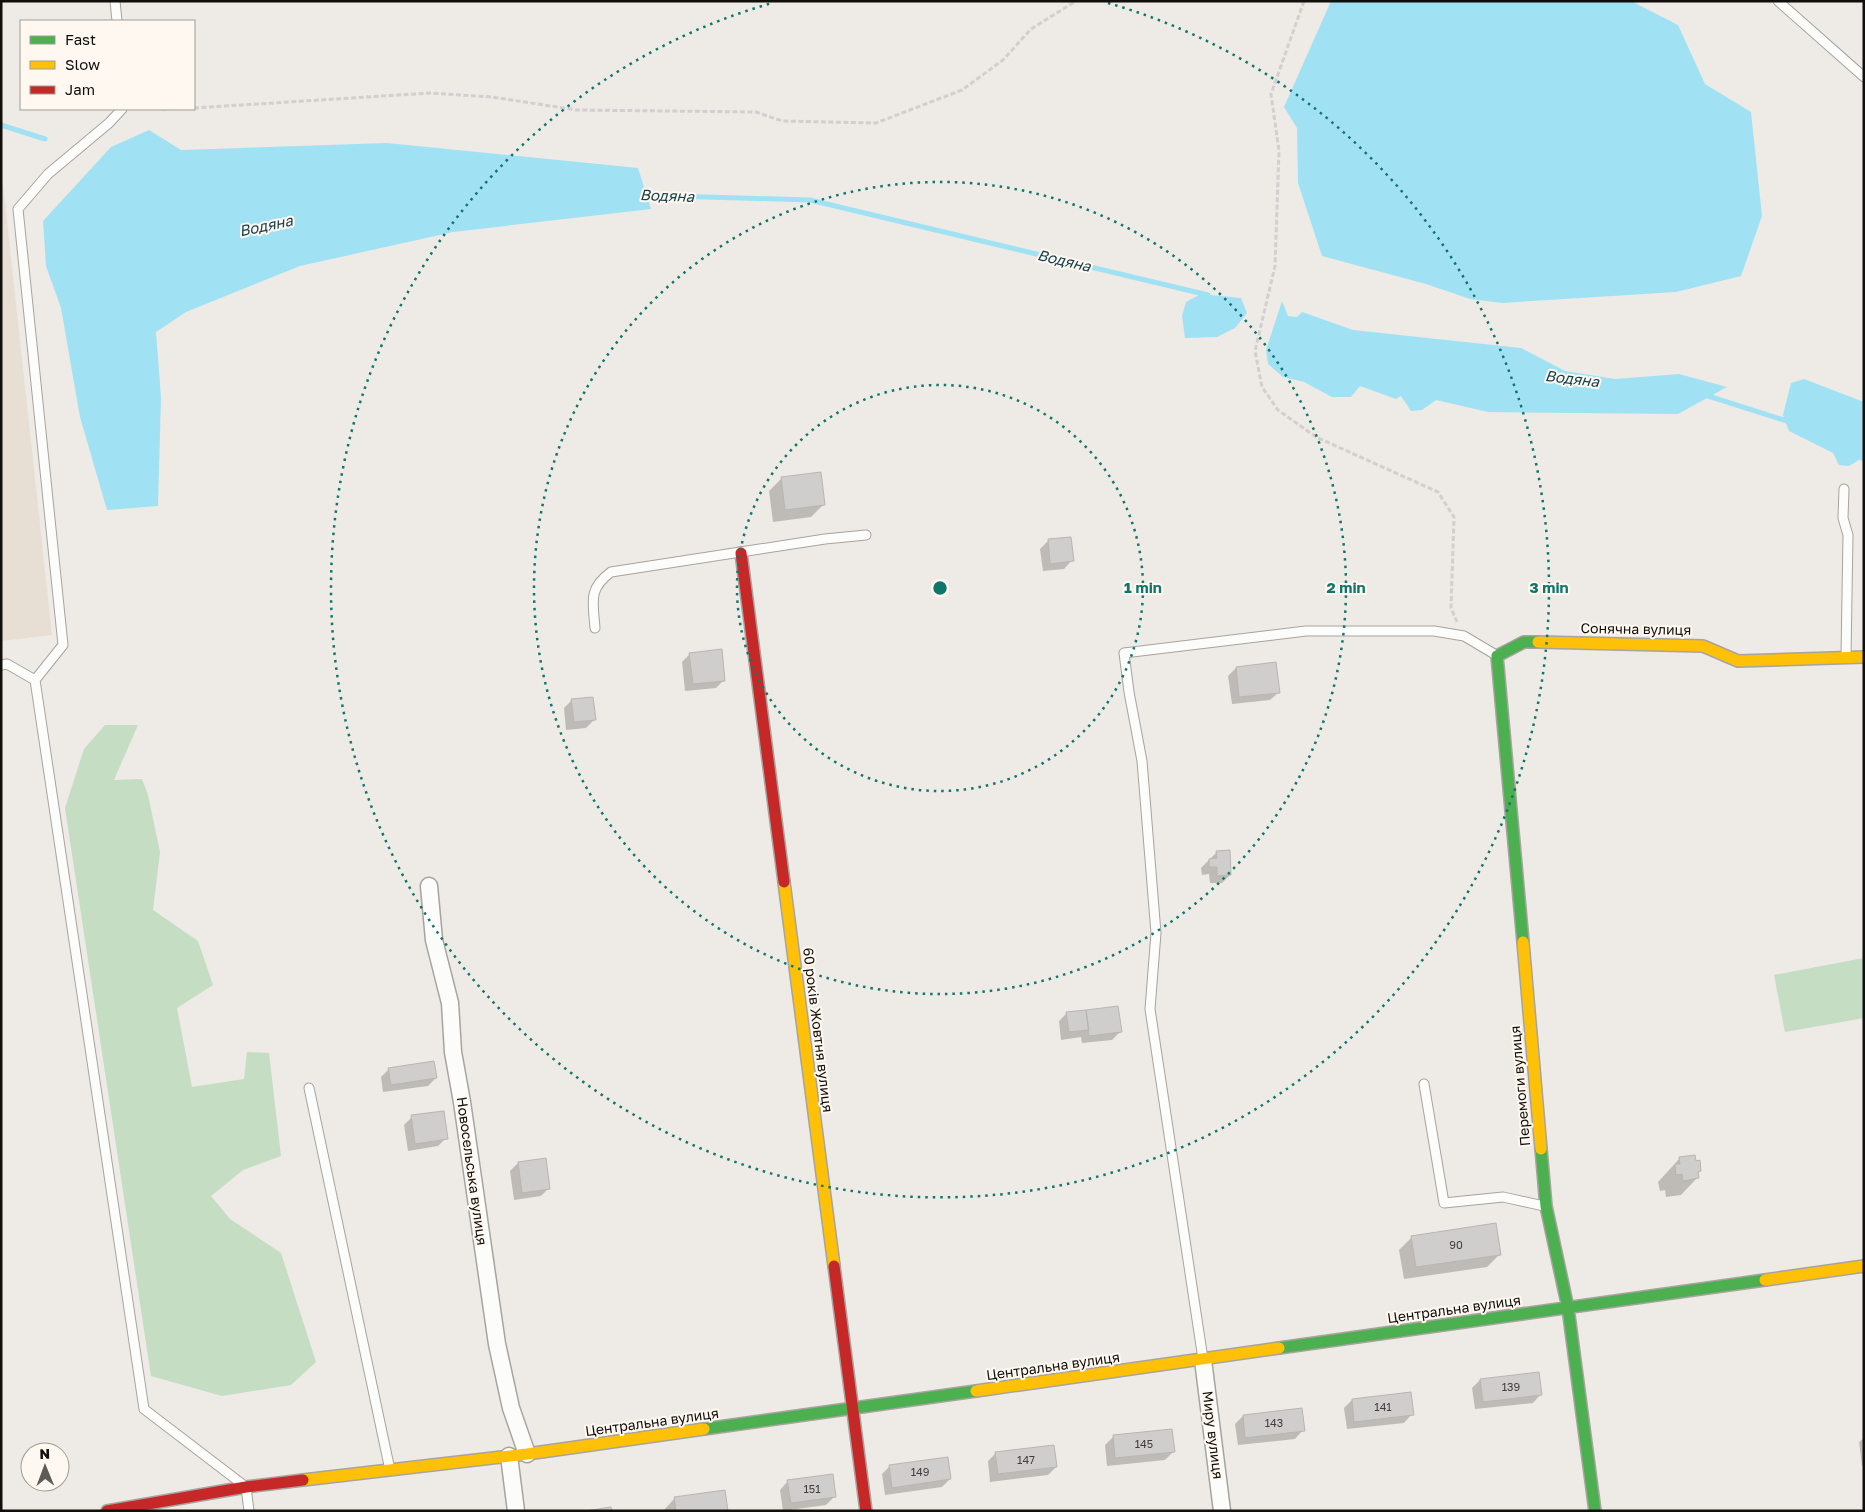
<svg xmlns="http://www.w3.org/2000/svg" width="1865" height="1512" viewBox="0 0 1865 1512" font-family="'Golos Text',sans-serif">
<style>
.built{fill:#e7dfd4}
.green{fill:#c4ddc3}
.water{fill:#a0e2f4}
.shadow{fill:#0003}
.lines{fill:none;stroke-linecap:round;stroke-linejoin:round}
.stream{stroke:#a0e2f4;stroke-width:5}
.building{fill:#d0cdcd;stroke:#b8b5b5}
.lane-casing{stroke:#a7a4a0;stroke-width:11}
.street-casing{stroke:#a7a4a0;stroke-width:19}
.fast-casing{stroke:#a7a4a0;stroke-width:14}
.slow-casing{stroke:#a7a4a0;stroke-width:14}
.jam-casing{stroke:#a7a4a0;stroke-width:14}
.path{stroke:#d1d0cf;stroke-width:3;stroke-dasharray:5 2.5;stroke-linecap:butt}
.lane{stroke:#fcfcfb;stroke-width:9}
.street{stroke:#fcfcfb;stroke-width:16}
.fast{stroke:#4caf50;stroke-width:11}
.slow{stroke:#ffc107;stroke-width:11}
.jam{stroke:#c62828;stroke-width:11}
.ring{fill:none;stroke:#0f766e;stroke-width:2.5;stroke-dasharray:2.5 5}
.labels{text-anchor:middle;stroke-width:4;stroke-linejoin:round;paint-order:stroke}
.number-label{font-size:11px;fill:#413e3c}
.street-label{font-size:14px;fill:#110f0c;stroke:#fef8f0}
.water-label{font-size:15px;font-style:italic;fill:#16424e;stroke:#fef8f0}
.centre{fill:#0f766e;stroke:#fef8f0;stroke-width:2.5}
.ring-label{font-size:15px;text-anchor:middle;font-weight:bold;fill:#0f766e;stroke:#fef8f0;stroke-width:4;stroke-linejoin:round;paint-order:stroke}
</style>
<rect width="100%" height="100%" fill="#eeeae5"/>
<!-- built -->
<path class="built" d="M 1,184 L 3,184 L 52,635 L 1,641 Z"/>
<!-- green -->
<path class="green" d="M 105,725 L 138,725 L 114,780 L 142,779 L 148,795 L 160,852 L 153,910 L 198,941 L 213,985 L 177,1008 L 192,1087 L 244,1079 L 247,1052 L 269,1053 L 281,1156 L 243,1170 L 211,1196 L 230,1219 L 281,1253 L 316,1362 L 291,1385 L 222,1396 L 151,1376 L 65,808 L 84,749 Z
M 1864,958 L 1864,1018 L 1785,1032 L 1774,975 Z"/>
<!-- water -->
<path class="water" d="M 1331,1 L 1631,1 L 1678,25 L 1705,84 L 1751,112 L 1762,216 L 1741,276 L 1676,292 L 1502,303 L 1470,299 L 1426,284 L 1322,256 L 1298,183 L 1297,128 L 1284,107 Z
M 149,130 L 181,150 L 387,143 L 638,168 L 651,209 L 453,232 L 300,266 L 186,312 L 156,332 L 161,397 L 158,506 L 107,510 L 80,417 L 61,308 L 46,266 L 43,221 L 111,147 Z
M 1201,294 L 1241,298 L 1247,313 L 1235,328 L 1217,337 L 1185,338 L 1182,316 L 1186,302 Z
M 1282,301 L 1288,316 L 1297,317 L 1302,312 L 1353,330 L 1521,348 L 1565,371 L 1615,379 L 1679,374 L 1727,387 L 1678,414 L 1488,412 L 1436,400 L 1422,410 L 1411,411 L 1401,396 L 1396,399 L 1360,386 L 1351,397 L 1332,397 L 1304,382 L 1283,377 L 1268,364 L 1266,350 Z
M 1804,379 L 1864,402 L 1864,461 L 1859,460 L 1849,466 L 1839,465 L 1833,453 L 1789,431 L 1783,415 L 1791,383 Z"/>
<!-- shadow -->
<path class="shadow" d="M 782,478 L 823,505 L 811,517 L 773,522 L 769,491 Z
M 1070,538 L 1072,560 L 1064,569 L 1043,571 L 1040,549 L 1048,541 Z
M 690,654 L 724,680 L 716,688 L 685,691 L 682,662 Z
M 1236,668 L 1279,692 L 1270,700 L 1232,704 L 1228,676 Z
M 572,700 L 594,720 L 586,728 L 566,730 L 564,708 Z
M 1217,852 L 1230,875 L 1222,883 L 1210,883 L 1209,874 L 1202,875 L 1201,868 Z
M 1067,1013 L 1120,1032 L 1112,1040 L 1082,1043 L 1081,1037 L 1061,1040 L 1059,1021 Z
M 389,1069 L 436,1078 L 428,1086 L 383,1092 L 381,1077 Z
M 412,1117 L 446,1138 L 438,1146 L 408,1151 L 404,1125 Z
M 1680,1158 L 1700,1171 L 1697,1174 L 1697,1178 L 1681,1195 L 1666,1197 L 1665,1190 L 1660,1191 L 1658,1182 Z
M 518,1163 L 549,1188 L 541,1196 L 514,1200 L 510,1171 Z
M 1412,1237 L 1500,1254 L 1487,1267 L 1404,1279 L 1399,1250 Z
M 1480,1380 L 1541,1394 L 1533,1403 L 1475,1409 L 1472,1388 Z
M 1352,1400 L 1412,1414 L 1404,1423 L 1347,1429 L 1344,1408 Z
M 1301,1410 L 1303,1430 L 1295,1439 L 1238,1445 L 1235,1424 L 1243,1416 Z
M 1113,1437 L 1173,1452 L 1165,1460 L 1107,1466 L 1105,1445 Z
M 1864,1438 L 1864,1466 L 1862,1466 L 1859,1442 Z
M 996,1453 L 1056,1467 L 1048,1475 L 990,1482 L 988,1461 Z
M 890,1466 L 950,1479 L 942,1487 L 885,1495 L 882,1474 Z
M 788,1481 L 834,1497 L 826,1505 L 783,1511 L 780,1490 Z
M 675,1498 L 726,1511 L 663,1511 Z"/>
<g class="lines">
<!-- stream -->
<path class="stream" d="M 1,125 L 45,139
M 640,195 L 810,200 L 1208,295
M 1705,395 L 1790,422"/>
</g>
<!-- building -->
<path class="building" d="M 821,472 L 825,505 L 785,510 L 781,477 Z
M 1071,537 L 1074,561 L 1050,564 L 1048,539 Z
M 722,649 L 725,681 L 693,684 L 689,653 Z
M 1276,662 L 1280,693 L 1239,697 L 1236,667 Z
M 593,697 L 596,720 L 574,722 L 571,699 Z
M 1230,850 L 1231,875 L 1217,876 L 1217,867 L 1209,867 L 1209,859 L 1217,858 L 1216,851 Z
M 1118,1006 L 1122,1032 L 1089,1036 L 1086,1010 Z
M 1086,1010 L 1089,1030 L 1069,1032 L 1066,1012 Z
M 434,1061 L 437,1078 L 391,1085 L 388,1068 Z
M 444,1111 L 448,1139 L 415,1144 L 411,1115 Z
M 1695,1155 L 1696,1161 L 1700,1160 L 1701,1171 L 1698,1172 L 1699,1178 L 1683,1181 L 1682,1174 L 1676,1175 L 1675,1164 L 1680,1164 L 1679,1157 Z
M 546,1158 L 550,1189 L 522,1193 L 518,1162 Z
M 1496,1223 L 1501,1255 L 1416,1267 L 1411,1236 Z
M 1539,1372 L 1542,1395 L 1483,1402 L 1480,1379 Z
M 1411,1392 L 1414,1415 L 1354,1422 L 1352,1399 Z
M 1302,1408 L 1305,1431 L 1245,1438 L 1243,1415 Z
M 1172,1429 L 1175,1452 L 1115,1458 L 1113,1435 Z
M 1054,1445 L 1057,1467 L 998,1474 L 995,1452 Z
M 948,1457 L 951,1479 L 892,1488 L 889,1465 Z
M 833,1474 L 836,1497 L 791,1503 L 787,1480 Z
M 725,1490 L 728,1511 L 676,1511 L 674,1497 Z
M 611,1507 L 612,1511 L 585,1511 Z"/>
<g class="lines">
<!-- lane casing -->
<g class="lane-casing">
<path id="lane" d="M 115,1 L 117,21
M 1778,1 L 1864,77
M 1844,489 L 1843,518 L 1848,535 L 1846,656
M 595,628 C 593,601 588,589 611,572 L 825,539 L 866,535
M 1,665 L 7,664 L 35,680 L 144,1409 L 246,1487 L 249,1511
M 35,680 L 63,645 L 18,209 L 48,174 L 109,123 L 122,109
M 1424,1084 L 1444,1203 L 1503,1197 L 1544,1206
M 309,1088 L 390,1470
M 1203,1359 L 1150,1009 L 1156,933 L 1142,761 L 1129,692 L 1124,653 L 1306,631 L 1434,631 L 1464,636 L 1496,655"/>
</g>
<!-- street casing -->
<g class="street-casing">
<path id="street" d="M 429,886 L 434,940 L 450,1003 L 453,1052 L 462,1102 L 497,1344 L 511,1408 L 527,1454
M 1203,1360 L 1222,1511
M 509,1456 L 516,1511"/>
</g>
<!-- fast casing -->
<g class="fast-casing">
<path id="fast" d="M 1523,942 L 1497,656 L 1524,642 L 1538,642
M 1541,1149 L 1546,1206 L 1568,1308 L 1595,1511
M 1279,1348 L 1765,1280
M 704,1429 L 976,1391"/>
</g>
<!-- slow casing -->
<g class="slow-casing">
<path id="slow" d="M 1538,642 L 1703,646 L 1738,661 L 1864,657
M 784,882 L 834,1266
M 1523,942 L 1541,1149
M 1765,1280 L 1864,1266
M 976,1391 L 1279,1348
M 303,1480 L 527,1454 L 704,1429"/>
</g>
<!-- jam casing -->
<g class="jam-casing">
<path id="jam" d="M 741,553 L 784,882
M 834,1266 L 866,1511
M 107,1511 L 246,1487 L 303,1480"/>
</g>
<!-- path -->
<path class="path" d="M 1304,1 L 1271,94 L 1279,151 L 1275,266 L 1255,351 L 1262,387 L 1278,410 L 1316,437 L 1438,492 L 1454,517 L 1451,608 L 1457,622
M 194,108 L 430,93 L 492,97 L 577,110 L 756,112 L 782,121 L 876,123 L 962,90 L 1003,60 L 1031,29 L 1076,1
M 162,109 L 167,109"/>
<!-- lane -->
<use href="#lane" class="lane"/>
<!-- street -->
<use href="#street" class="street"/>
<!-- fast -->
<use href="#fast" class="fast"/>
<!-- slow -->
<use href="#slow" class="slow"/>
<!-- jam -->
<use href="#jam" class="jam"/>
</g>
<!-- distance rings -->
<g class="ring">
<circle cx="940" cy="588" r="203"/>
<circle cx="940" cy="588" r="406"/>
<path d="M1108 3A609 609 0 1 1 772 3"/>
</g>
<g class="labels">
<!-- number labels -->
<g class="number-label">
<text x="1456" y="1249">90</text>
<text x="1511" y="1391">139</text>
<text x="1383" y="1411">141</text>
<text x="1274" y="1427">143</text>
<text x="1144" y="1448">145</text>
<text x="1026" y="1464">147</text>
<text x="920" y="1476">149</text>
<text x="812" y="1493">151</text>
</g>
<!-- street labels -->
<g class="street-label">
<text transform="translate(1636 629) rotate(1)" y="5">Сонячна вулиця</text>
<text transform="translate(818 1030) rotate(83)" y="5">60 років Жовтня вулиця</text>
<text transform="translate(1520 1086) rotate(-95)" y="5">Перемоги вулиця</text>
<text transform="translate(472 1171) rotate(82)" y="5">Новосельська вулиця</text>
<text transform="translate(1454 1309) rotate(-8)" y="5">Центральна вулиця</text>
<text transform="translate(1053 1366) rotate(-8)" y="5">Центральна вулиця</text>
<text transform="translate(652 1422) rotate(-8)" y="5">Центральна вулиця</text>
<text transform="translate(1213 1435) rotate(83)" y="5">Миру вулиця</text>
</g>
<!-- water labels -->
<g class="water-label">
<text transform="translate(667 196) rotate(2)" y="5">Водяна</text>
<text transform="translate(266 226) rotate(-12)" y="5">Водяна</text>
<text transform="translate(1064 261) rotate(13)" y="5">Водяна</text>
<text transform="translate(1572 379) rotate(7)" y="5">Водяна</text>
</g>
</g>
<circle cx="940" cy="588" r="8" class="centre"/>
<g class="ring-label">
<text x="1143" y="593">1 min</text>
<text x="1346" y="593">2 min</text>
<text x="1549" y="593">3 min</text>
</g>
<!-- border -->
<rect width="1865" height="1512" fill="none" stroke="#110f0c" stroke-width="5"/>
<!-- legend -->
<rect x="20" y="20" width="175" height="90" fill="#fef8f0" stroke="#9f9b95"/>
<rect x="30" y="36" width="25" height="8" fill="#4caf50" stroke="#9f9b95"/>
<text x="65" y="45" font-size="15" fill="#110f0c">Fast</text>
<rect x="30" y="61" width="25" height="8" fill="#ffc107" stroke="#9f9b95"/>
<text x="65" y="70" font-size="15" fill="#110f0c">Slow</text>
<rect x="30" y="86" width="25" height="8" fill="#c62828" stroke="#9f9b95"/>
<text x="65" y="95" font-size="15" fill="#110f0c">Jam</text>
<!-- north arrow -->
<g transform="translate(45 1467) rotate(359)"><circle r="24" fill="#fef8f0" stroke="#9f9b95"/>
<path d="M0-4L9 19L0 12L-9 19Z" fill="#5e5c58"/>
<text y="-8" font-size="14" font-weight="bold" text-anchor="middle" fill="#110f0c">N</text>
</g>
</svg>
